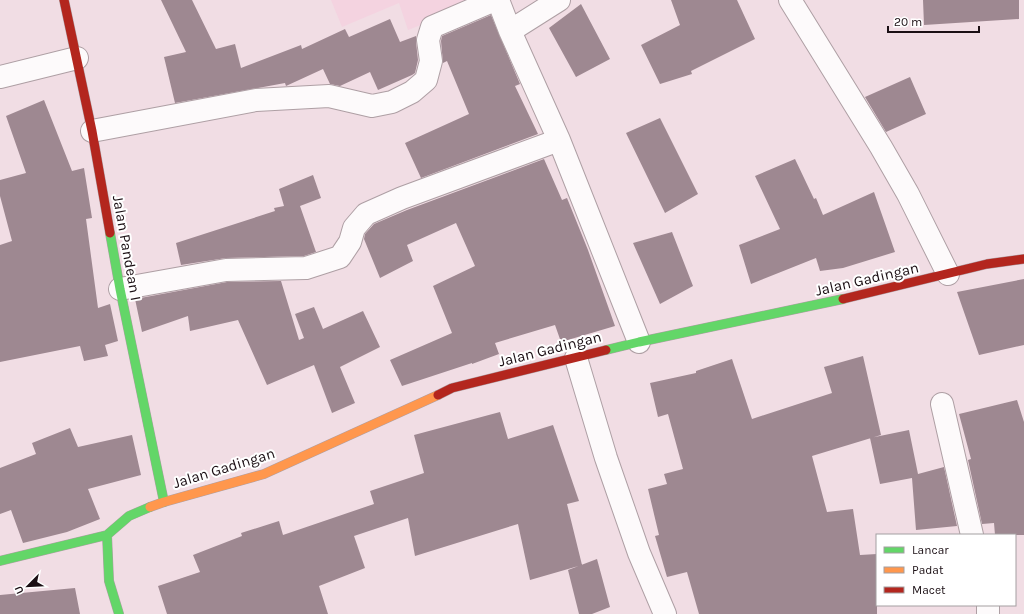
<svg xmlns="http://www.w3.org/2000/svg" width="1024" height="614" viewBox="0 0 1024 614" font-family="Karla,sans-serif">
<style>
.built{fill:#f4d3e0}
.building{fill:#9e8891}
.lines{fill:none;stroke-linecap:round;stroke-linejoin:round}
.street-casing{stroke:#ae9fa4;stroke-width:24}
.fast-casing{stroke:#ae9fa4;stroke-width:10}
.slow-casing{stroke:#ae9fa4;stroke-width:10}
.jam-casing{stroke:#ae9fa4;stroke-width:10}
.street{stroke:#fdfafb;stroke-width:22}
.fast{stroke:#63d668;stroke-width:9}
.slow{stroke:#ff974d;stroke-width:9}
.jam{stroke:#b3261e;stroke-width:9}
.labels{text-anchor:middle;stroke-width:4;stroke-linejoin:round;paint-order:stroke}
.street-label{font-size:15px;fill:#1b0f14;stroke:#fff}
</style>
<rect width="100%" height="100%" fill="#f1dde4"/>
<!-- built -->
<path class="built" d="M 331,0 L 483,0 L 408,30 L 399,3 L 342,27 Z"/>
<!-- building -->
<path class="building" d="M 161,0 L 192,0 L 216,49 L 235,44 L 241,68 L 301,45 L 302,49 L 345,29 L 349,37 L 390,19 L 400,42 L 416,36 L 416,42 L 418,60 L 415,73 L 412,75 L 378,90 L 370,72 L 340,86 L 330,84 L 323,69 L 286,86 L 285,83 L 175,103 L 164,57 L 186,52 Z
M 671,0 L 737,0 L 755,39 L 691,71 L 692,74 L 660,84 L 641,45 L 680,25 Z
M 923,0 L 1019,0 L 1019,19 L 924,25 Z
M 581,4 L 610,59 L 576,77 L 549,28 Z
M 491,15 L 520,84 L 515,86 L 538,134 L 421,178 L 405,143 L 469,114 L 447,61 L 443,63 L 441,41 L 442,36 Z
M 910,77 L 926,114 L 886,132 L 865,97 Z
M 44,100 L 72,171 L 84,168 L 92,218 L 86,219 L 98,308 L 110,304 L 118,341 L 105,345 L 108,356 L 84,361 L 80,346 L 0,362 L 0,245 L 12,241 L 0,196 L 0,180 L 26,173 L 6,116 Z
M 660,118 L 698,194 L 665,213 L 626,133 Z
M 544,159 L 562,200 L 567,198 L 588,250 L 615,326 L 561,342 L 555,325 L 495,343 L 499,354 L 472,364 L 472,363 L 402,386 L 390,360 L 452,333 L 433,286 L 475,266 L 456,223 L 407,245 L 413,261 L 380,278 L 364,239 L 365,234 L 374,224 L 407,210 Z
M 795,159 L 814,199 L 816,198 L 823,215 L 874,192 L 895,252 L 843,268 L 820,271 L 816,258 L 751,284 L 739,245 L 780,229 L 755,176 Z
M 313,175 L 321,198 L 300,206 L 316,252 L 304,256 L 226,258 L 181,265 L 176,243 L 275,211 L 274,208 L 284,206 L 279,189 Z
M 672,232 L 693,286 L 660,304 L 633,243 Z
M 1024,279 L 1024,345 L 979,355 L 957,292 Z
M 281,281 L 299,340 L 304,338 L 295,314 L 314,307 L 323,329 L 363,311 L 380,347 L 340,367 L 355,403 L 332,413 L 314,365 L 267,385 L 238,320 L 190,331 L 188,316 L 142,332 L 135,299 L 227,282 Z
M 863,356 L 881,435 L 812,456 L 827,512 L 853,509 L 860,555 L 877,554 L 877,614 L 699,614 L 687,572 L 667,577 L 655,536 L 659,535 L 648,489 L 667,484 L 664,474 L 683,469 L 668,414 L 658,417 L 650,383 L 696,373 L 696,371 L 732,359 L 752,419 L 832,393 L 824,367 Z
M 1017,400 L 1024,422 L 1024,535 L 995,535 L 994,523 L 982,524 L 968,460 L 971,459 L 959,414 Z
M 500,412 L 508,439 L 553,425 L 579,501 L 567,504 L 582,565 L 530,580 L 518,524 L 415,556 L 408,518 L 354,536 L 365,568 L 319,586 L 328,614 L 167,614 L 158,586 L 200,572 L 193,555 L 242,536 L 241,533 L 279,521 L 283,535 L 374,504 L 370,491 L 424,473 L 414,435 Z
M 70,428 L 78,447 L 132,435 L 141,475 L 88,489 L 100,519 L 67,532 L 23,543 L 11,510 L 0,514 L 0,468 L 36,454 L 32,443 Z
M 909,430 L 918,474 L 944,467 L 957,526 L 916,530 L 912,478 L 880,484 L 870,438 Z
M 597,559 L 610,607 L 592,614 L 579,614 L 568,570 Z
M 75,588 L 80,614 L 0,614 L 0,595 Z"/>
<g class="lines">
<!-- street casing -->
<g class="street-casing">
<path id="street" d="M 498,0 L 510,31 L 559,140 L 639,342
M 790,0 L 881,147 L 908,194 L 948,274
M 510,31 L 559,0
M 0,77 L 77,58
M 92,131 L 256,100 L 329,96 L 372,106 L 392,102 L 412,92 L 426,80 L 431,61 L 428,40 L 432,27 L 495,0
M 120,289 L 226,270 L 306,268 L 340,257 L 350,242 L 354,228 L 366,214 L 402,198 L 559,140
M 576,358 L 606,458 L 639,553 L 665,614
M 942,404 L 972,535
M 988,605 L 988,614"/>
</g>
<!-- fast casing -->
<g class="fast-casing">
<path id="fast" d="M 110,233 L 120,289 L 164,502
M 606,350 L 639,342 L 843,299
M 107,535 L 109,581 L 119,614
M 0,561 L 107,535 L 129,516 L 150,507"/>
</g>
<!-- slow casing -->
<g class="slow-casing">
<path id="slow" d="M 150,507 L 164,502 L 264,474 L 438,395"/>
</g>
<!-- jam casing -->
<g class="jam-casing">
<path id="jam" d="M 64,0 L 92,131 L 110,233
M 843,299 L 987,264 L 1024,259
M 438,395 L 452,388 L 606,350"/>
</g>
<!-- street -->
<use href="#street" class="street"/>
<!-- fast -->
<use href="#fast" class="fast"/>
<!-- slow -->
<use href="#slow" class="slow"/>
<!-- jam -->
<use href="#jam" class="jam"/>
</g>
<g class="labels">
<!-- street labels -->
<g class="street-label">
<text transform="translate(127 248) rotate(80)" y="5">Jalan Pandean I</text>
<text transform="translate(867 279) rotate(-13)" y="5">Jalan Gadingan</text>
<text transform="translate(550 349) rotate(-14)" y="5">Jalan Gadingan</text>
<text transform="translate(224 468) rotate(-17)" y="5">Jalan Gadingan</text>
</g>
</g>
<!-- legend -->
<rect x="876" y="534" width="140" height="72" fill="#ffffff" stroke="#a49fa1"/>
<rect x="884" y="547" width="20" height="6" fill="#63d668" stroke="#a49fa1"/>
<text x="912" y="554" font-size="12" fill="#1b0f14">Lancar</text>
<rect x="884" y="567" width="20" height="6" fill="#ff974d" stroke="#a49fa1"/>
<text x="912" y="574" font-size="12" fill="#1b0f14">Padat</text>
<rect x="884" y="587" width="20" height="6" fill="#b3261e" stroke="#a49fa1"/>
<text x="912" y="594" font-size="12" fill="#1b0f14">Macet</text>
<!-- north arrow -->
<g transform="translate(28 586) rotate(246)" stroke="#ffffff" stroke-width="3" paint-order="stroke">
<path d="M0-3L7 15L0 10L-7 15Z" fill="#1b0f14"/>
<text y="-6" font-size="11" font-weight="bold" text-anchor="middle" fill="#1b0f14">U</text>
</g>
<!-- scale -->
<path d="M888 26v6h91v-6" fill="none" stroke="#1b0f14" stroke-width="2"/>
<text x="894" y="26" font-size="12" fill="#1b0f14" stroke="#ffffff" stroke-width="3" paint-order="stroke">20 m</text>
</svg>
